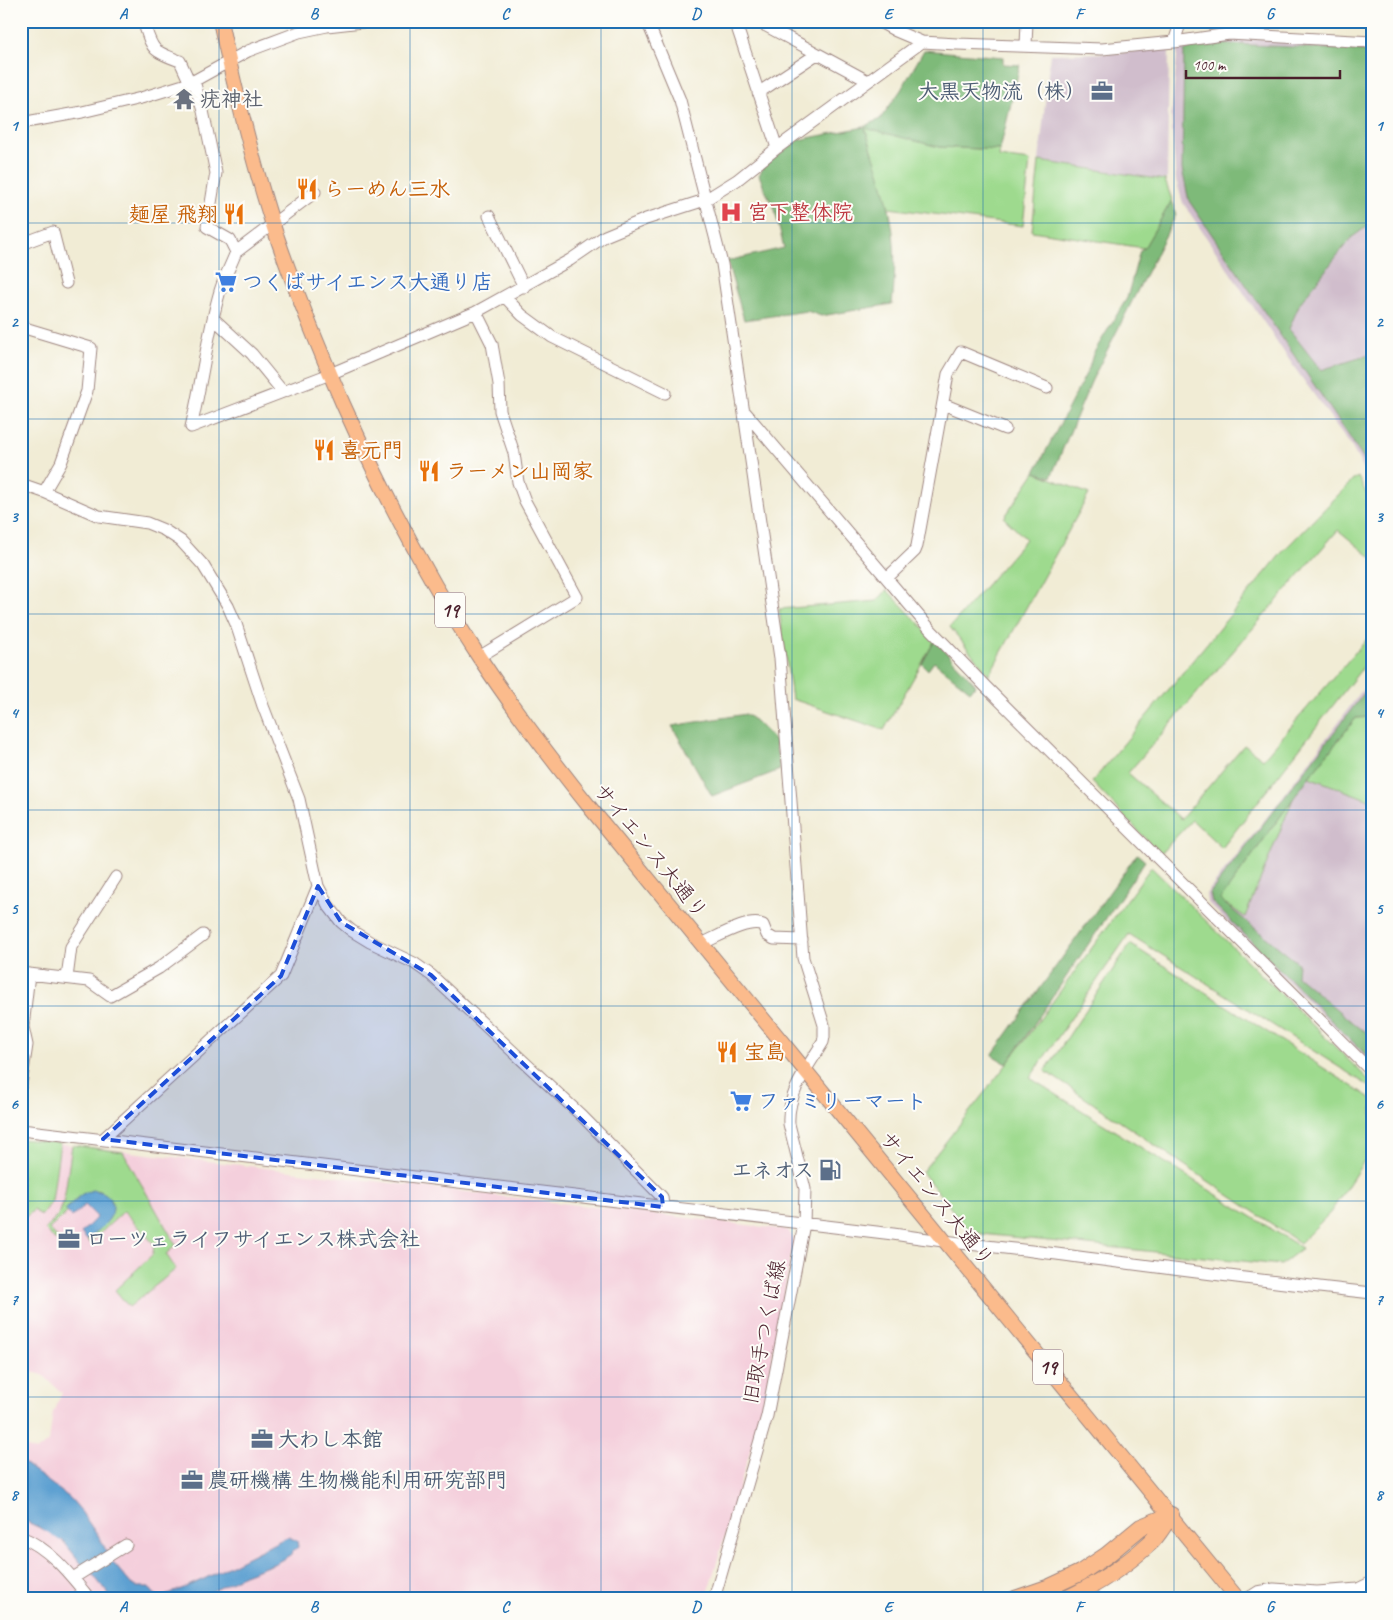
<svg xmlns="http://www.w3.org/2000/svg" width="1393" height="1620" viewBox="0 0 1393 1620" font-family="Caveat,'Klee One',sans-serif">
<style>
.built{fill:#f4cfdc}
.industrial{fill:#d0bdcc}
.green{fill:#9eda8e;stroke:#747c5c}
.forest{fill:#7eba79;stroke:#646c52}
.water{fill:#5da0d1;stroke:#54607e}
.lines{fill:none;stroke-linecap:round;stroke-linejoin:round}
.stream{stroke:#5da0d1;stroke-width:3}
.minor-casing{stroke:#9e8680;stroke-width:13}
.major-casing{stroke:#9e8680;stroke-width:16}
.highway-casing{stroke:#9e8680;stroke-width:18}
.minor{stroke:#fff;stroke-width:11}
.major{stroke:#fbbb8c;stroke-width:14}
.highway{stroke:#fbbb8c;stroke-width:16}
.marked{fill:#1d4ed8;fill-opacity:0.2;stroke:#1d4ed8;stroke-width:4;stroke-dasharray:10 6;stroke-linejoin:round}
.grid{fill:none;stroke:#1f6fb2;stroke-width:1;stroke-opacity:0.55}
.labels{text-anchor:middle;stroke-width:4;stroke-linejoin:round;paint-order:stroke}
.shield{fill:#fdfcf7;stroke:#806168;stroke-width:1}
.shield-label{font-size:20px;font-weight:bold;fill:#4a1f2b}
.service-label{font-size:21px;font-weight:bold;fill:#4e5e75;stroke:#fdfcf7;text-anchor:start}
.worship-label{font-size:21px;font-weight:bold;fill:#5b616d;stroke:#fdfcf7;text-anchor:start}
.food-label{font-size:21px;font-weight:bold;fill:#c56008;stroke:#fdfcf7;text-anchor:start}
.health-label{font-size:21px;font-weight:bold;fill:#be3a42;stroke:#fdfcf7;text-anchor:start}
.shop-label{font-size:21px;font-weight:bold;fill:#366cbe;stroke:#fdfcf7;text-anchor:start}
.street-label{font-size:21px;fill:#4a1f2b;stroke:#fdfcf7}
.neatline{fill:none;stroke:#1f6fb2;stroke-width:2}
.grid-label{font-size:16px;text-anchor:middle;font-weight:bold;fill:#1f6fb2}
</style>
<rect width="100%" height="100%" fill="#fdfcf7"/>
<filter id="ink" filterUnits="userSpaceOnUse"><feTurbulence type="fractalNoise" baseFrequency=".02" numOctaves="2"/><feDisplacementMap in="SourceGraphic" scale="10" xChannelSelector="R" yChannelSelector="G"/><feConvolveMatrix kernelMatrix="1 2 1 2 8 2 1 2 1" color-interpolation-filters="sRGB"/></filter>
<filter id="wash" filterUnits="userSpaceOnUse"><feTurbulence type="fractalNoise" baseFrequency=".0096" numOctaves="4" result="noise"/><feDisplacementMap in="SourceGraphic" scale="20" xChannelSelector="R" yChannelSelector="G"/><feGaussianBlur stdDeviation="1.12" result="paint"/><feColorMatrix in="noise" values="0 0 0 0 0 0 0 0 0 0 0 0 0 0 0 0 0 1.4 0 .05"/><feComposite in="paint" operator="in"/></filter>
<g filter="url(#wash)">
<rect width="100%" height="100%" fill="#f1ecd5"/>
<!-- built -->
<path class="built" d="M 21,1139 L 788,1230 L 794,1239 L 766,1392 L 750,1451 L 706,1599 L 21,1599 L 21,1446 L 36,1451 L 49,1441 L 53,1412 L 62,1393 L 42,1374 L 21,1371 Z"/>
<!-- industrial -->
<path class="industrial" d="M 1234,39 L 1264,39 L 1372,50 L 1372,484 L 1351,446 L 1294,367 L 1183,203 L 1176,180 L 1171,117 L 1178,47 Z
M 1169,48 L 1167,178 L 1165,180 L 1039,161 L 1050,54 L 1117,53 Z
M 1372,677 L 1372,1065 L 1207,902 L 1206,894 L 1274,808 Z"/>
<!-- green -->
<path class="green" d="M 865,127 L 939,147 L 1000,150 L 999,157 L 1030,161 L 1023,226 L 889,208 Z
M 1039,161 L 1165,180 L 1172,200 L 1144,248 L 1032,231 Z
M 1035,472 L 1089,494 L 989,675 L 950,627 L 1026,539 L 1004,518 Z
M 1358,477 L 1372,504 L 1372,558 L 1338,530 L 1128,773 L 1181,819 L 1244,745 L 1263,759 L 1372,633 L 1372,660 L 1363,667 L 1222,848 L 1192,820 L 1160,854 L 1092,782 L 1285,549 L 1353,480 Z
M 887,590 L 935,640 L 884,730 L 792,699 L 779,609 L 877,601 Z
M 1372,717 L 1372,801 L 1309,777 L 1356,718 Z
M 1293,799 L 1245,917 L 1220,900 Z
M 1151,867 L 1372,1083 L 1372,1088 L 1129,934 L 1030,1078 L 1302,1248 L 1281,1265 L 982,1234 L 965,1226 L 922,1172 L 1007,1064 Z
M 1130,944 L 1372,1099 L 1372,1148 L 1370,1152 L 1330,1213 L 1300,1243 L 1045,1071 Z
M 21,1139 L 60,1143 L 52,1201 L 41,1216 L 34,1210 L 21,1221 Z
M 72,1145 L 123,1152 L 176,1245 L 166,1254 L 176,1269 L 129,1307 L 115,1290 L 153,1254 L 154,1244 L 124,1211 L 90,1243 L 87,1240 L 109,1219 L 112,1201 C 96,1178 79,1197 66,1210 L 68,1212 L 49,1229 L 59,1240 L 57,1242 L 45,1230 L 59,1214 L 64,1200 Z"/>
<!-- forest -->
<path class="forest" d="M 1231,44 L 1372,51 L 1372,223 L 1351,238 L 1300,303 L 1289,329 L 1321,370 L 1372,354 L 1372,473 L 1351,439 L 1189,201 L 1182,169 L 1184,51 L 1194,47 Z
M 924,50 L 1003,57 L 1003,64 L 1020,65 L 1000,150 L 939,147 L 865,128 C 873,154 883,181 889,209 C 896,240 896,272 892,304 L 821,316 L 807,311 L 744,320 L 727,261 L 784,248 L 773,203 L 769,199 L 759,175 L 765,165 L 798,140 L 864,127 L 880,119 L 901,90 Z
M 1172,200 L 1176,215 L 1092,380 L 1051,477 L 1035,472 L 1089,368 L 1093,354 L 1127,298 L 1140,250 L 1144,248 Z
M 935,640 L 976,685 L 970,691 L 934,662 L 928,670 L 922,664 Z
M 1372,683 L 1372,717 L 1356,718 L 1309,777 L 1220,900 L 1298,963 L 1297,976 L 1359,1028 L 1372,1035 L 1372,1061 L 1212,902 L 1210,893 Z
M 746,714 L 757,722 L 775,741 L 780,770 L 712,796 L 672,726 Z
M 1137,854 L 1145,861 L 1007,1064 L 992,1055 Z"/>
<!-- water -->
<path class="water" d="M 92,1190 C 100,1191 105,1192 110,1198 C 121,1216 99,1229 87,1240 L 81,1233 L 97,1217 L 85,1205 L 72,1217 L 65,1210 L 82,1194 Z
M 21,1461 L 70,1498 L 78,1507 L 102,1542 L 110,1559 L 131,1584 L 137,1587 L 149,1587 C 153,1593 156,1597 163,1597 L 204,1579 L 285,1538 L 289,1537 L 297,1541 L 298,1547 L 290,1555 L 276,1563 L 244,1575 L 197,1599 L 112,1599 L 91,1572 L 84,1567 L 64,1542 L 53,1534 L 21,1519 Z"/>
<g class="lines">
<!-- stream -->
<path class="stream" d="M 44,1528 L 60,1539"/>
</g>
</g>
<g filter="url(#ink)">
<g class="lines">
<!-- minor casing -->
<g class="minor-casing">
<path id="minor" d="M 143,21 C 153,50 150,50 180,61 L 190,83
M 647,21 L 680,100 L 722,264 L 780,658 L 803,958 L 824,1025 L 824,1037 L 823,1042 C 808,1067 787,1093 789,1124 L 805,1189 L 804,1224 L 767,1416 L 714,1599
M 735,21 L 777,148
M 757,21 L 868,81
M 878,21 L 896,31 L 922,42 L 957,44 L 1102,49 L 1174,42 L 1229,34 L 1372,42
M 1174,42 L 1181,21
M 1026,46 L 1027,21
M 758,93 L 817,54
M 21,123 L 82,112 L 141,98 L 190,83 L 248,51 L 299,32 L 327,26 L 371,21
M 489,216 L 524,287
M 21,244 L 53,232 L 66,283
M 236,252 L 315,192
M 505,297 L 522,315 L 552,337 L 665,393
M 476,312 L 492,344 L 499,384 L 500,411 L 514,453 L 518,482 L 525,501 L 577,597 L 479,657
M 214,319 L 252,354 L 283,392
M 21,325 L 28,329 L 91,348 L 87,391 L 61,463 L 44,492
M 943,404 L 1005,429
M 745,412 L 930,629 L 986,687 L 1372,1072
M 191,427 L 330,374 L 476,312 L 570,260 L 605,236 L 646,219 L 705,200 L 737,180 L 777,148 L 922,42
M 191,427 C 202,382 207,335 220,291 C 224,278 231,265 236,252 L 230,240 L 207,227 L 216,173 L 203,111 L 194,81
M 21,484 L 44,492 L 99,516 L 147,523 L 164,530 L 181,541 L 203,565 L 228,606 L 236,624 L 263,706 L 299,799 L 318,886 L 328,905 L 341,922 L 352,931 L 370,942 L 414,963 L 431,975 L 582,1116 L 662,1197 L 663,1207
M 887,578 L 915,551 L 917,546 L 948,374 L 961,352 L 1047,388
M 701,944 C 716,938 748,918 763,925 L 767,935 L 774,939 L 802,940
M 21,973 L 29,974 L 23,1027 L 27,1045 L 21,1085
M 29,974 L 89,981 L 110,996 L 159,968 L 203,935
M 67,978 L 71,947 L 116,877
M 21,1130 L 893,1234 C 942,1242 991,1246 1040,1252 C 1151,1266 1261,1281 1372,1293
M 103,1139 L 281,976 L 318,886
M 21,1537 C 50,1548 71,1576 90,1599
M 73,1578 L 126,1545
M 1247,1599 L 1258,1592 L 1274,1589 L 1317,1592 L 1358,1589 L 1372,1582"/>
</g>
<!-- major casing -->
<g class="major-casing">
<path id="major" d="M 220,21 C 235,89 251,156 272,222 C 292,284 317,344 343,404 C 382,491 426,576 479,657 C 514,710 552,760 592,810 L 1238,1599"/>
</g>
<!-- highway casing -->
<g class="highway-casing">
<path id="highway" d="M 1015,1599 L 1050,1587 L 1080,1573 L 1107,1555 L 1141,1527 L 1171,1515
M 1066,1599 C 1096,1585 1125,1566 1150,1543 C 1158,1536 1164,1524 1171,1515"/>
</g>
<!-- minor -->
<use href="#minor" class="minor"/>
<!-- major -->
<use href="#major" class="major"/>
<!-- highway -->
<use href="#highway" class="highway"/>
</g>
</g>
<!-- marked area -->
<path class="marked" d="M 318,886 L 341,922 L 431,975 L 662,1197 L 663,1207 L 103,1139 L 281,976 Z"/>
<!-- grid -->
<path class="grid" d="M 219,21 L 219,1599M 410,21 L 410,1599M 601,21 L 601,1599M 792,21 L 792,1599M 983,21 L 983,1599M 1174,21 L 1174,1599M 21,223 L 1372,223M 21,419 L 1372,419M 21,614 L 1372,614M 21,810 L 1372,810M 21,1006 L 1372,1006M 21,1201 L 1372,1201M 21,1397 L 1372,1397"/>
<!-- icons -->
<defs>
<g id="office-bare" transform="scale(1.725)"><path d="M-6-3h4V-5.5h4V-3h4V5H-6ZM-1-4.5V-3h2v-1.5ZM-6 0V1H6V0Z" fill="#5c6f8a" stroke="#fdfcf7" stroke-width="2.5" paint-order="stroke"/></g>
<g id="temple-bare" transform="scale(1.725)"><path d="M0-6L5-2H3V0L6.5 2.5H4V6H1.5V3h-3V6H-4V2.5H-6.5L-3 0V-2H-5Z" fill="#6b7280" stroke="#fdfcf7" stroke-width="2.5" paint-order="stroke"/></g>
<g id="restaurant-bare" transform="scale(1.725)"><path d="M-5-6h1v4h1v-4h1v4h1v-4h1v5L-1.5 .5V6h-2V.5L-5-1ZM5-6V6H3V1.5H1.5Q1.5-4 5-6Z" fill="#e8710a" stroke="#fdfcf7" stroke-width="2.5" paint-order="stroke"/></g>
<g id="hospital-bare" transform="scale(1.725)"><path d="M-5-5h3v3.5h4V-5h3V5h-3V1.5h-4V5h-3Z" fill="#e0444e" stroke="#fdfcf7" stroke-width="2.5" paint-order="stroke"/></g>
<g id="supermarket-bare" transform="scale(1.725)"><path d="M-6-5.5h2.5l.6 2H6L4.5 2H-2.5L-4.4-4H-6ZM-1.5 3.2a1.3 1.3 0 1 0 .1 0ZM3 3.2a1.3 1.3 0 1 0 .1 0Z" fill="#3f7fe0" stroke="#fdfcf7" stroke-width="2.5" paint-order="stroke"/></g>
<g id="fuel-bare" transform="scale(1.725)"><path d="M-5.5-6h7V0h2V4h1.3V-2.5L3-4.5l.8-.8L6-3V5H2.5V1h-1V6h-7ZM-4.2-4.7v3.2H.2V-4.7Z" fill="#5c6f8a" stroke="#fdfcf7" stroke-width="2.5" paint-order="stroke"/></g>
</defs>
<g fill-rule="evenodd">
<use href="#office-bare" x="1102" y="91"/>
<use href="#temple-bare" x="184" y="99"/>
<use href="#restaurant-bare" x="307" y="189"/>
<use href="#hospital-bare" x="731" y="212"/>
<use href="#restaurant-bare" x="234" y="214"/>
<use href="#supermarket-bare" x="226" y="282"/>
<use href="#restaurant-bare" x="324" y="450"/>
<use href="#restaurant-bare" x="429" y="471"/>
<use href="#restaurant-bare" x="727" y="1052"/>
<use href="#supermarket-bare" x="741" y="1101"/>
<use href="#fuel-bare" x="830" y="1170"/>
<use href="#office-bare" x="69" y="1239"/>
<use href="#office-bare" x="262" y="1439"/>
<use href="#office-bare" x="192" y="1480"/>
</g>
<g class="labels">
<!-- shield labels -->
<g class="shield">
<rect x="435" y="592.5" width="30" height="35" rx="4"/>
<rect x="1033" y="1349.5" width="30" height="35" rx="4"/>
</g>
<g class="shield-label">
<text x="450" y="617">19</text>
<text x="1048" y="1374">19</text>
</g>
<!-- service labels -->
<g class="service-label">
<text x="1086" y="98" text-anchor="end">大黒天物流（株）</text>
<text x="814" y="1177" text-anchor="end">エネオス</text>
<text x="86" y="1246">ローツェライフサイエンス株式会社</text>
<text x="278" y="1446">大わし本館</text>
<text x="208" y="1487">農研機構 生物機能利用研究部門</text>
</g>
<!-- worship labels -->
<g class="worship-label">
<text x="200" y="106">疣神社</text>
</g>
<!-- food labels -->
<g class="food-label">
<text x="324" y="196">らーめん三水</text>
<text x="218" y="221" text-anchor="end">麺屋 飛翔</text>
<text x="340" y="457">喜元門</text>
<text x="446" y="478">ラーメン山岡家</text>
<text x="744" y="1059">宝島</text>
</g>
<!-- health labels -->
<g class="health-label">
<text x="748" y="219">宮下整体院</text>
</g>
<!-- shop labels -->
<g class="shop-label">
<text x="242" y="289">つくばサイエンス大通り店</text>
<text x="758" y="1108">ファミリーマート</text>
</g>
<!-- street labels -->
<g class="street-label">
<text transform="translate(651 851) rotate(51)" y="7">サイエンス大通り</text>
<text transform="translate(937 1199) rotate(51)" y="7">サイエンス大通り</text>
<text transform="translate(764 1332) rotate(-79)" y="7">旧取手つくば線</text>
</g>
</g>
<!-- margin -->
<rect width="1393" height="1620" fill="none" stroke="#fdfcf7" stroke-width="55"/>
<!-- scale -->
<path d="M1186 70v8h154v-8" fill="none" stroke="#4a1f2b" stroke-width="2.5"/>
<text x="1193" y="70" font-size="15" fill="#4a1f2b" stroke="#fdfcf7" stroke-width="4" paint-order="stroke">100 m</text>
<rect x="28" y="28" width="1338" height="1564" class="neatline"/>
<g class="grid-label">
<text x="123" y="19">A</text>
<text x="314" y="19">B</text>
<text x="505" y="19">C</text>
<text x="696" y="19">D</text>
<text x="888" y="19">E</text>
<text x="1079" y="19">F</text>
<text x="1270" y="19">G</text>
<text x="14" y="131">1</text>
<text x="1379" y="131">1</text>
<text x="14" y="327">2</text>
<text x="1379" y="327">2</text>
<text x="14" y="522">3</text>
<text x="1379" y="522">3</text>
<text x="14" y="718">4</text>
<text x="1379" y="718">4</text>
<text x="14" y="914">5</text>
<text x="1379" y="914">5</text>
<text x="14" y="1109">6</text>
<text x="1379" y="1109">6</text>
<text x="14" y="1305">7</text>
<text x="1379" y="1305">7</text>
<text x="14" y="1500">8</text>
<text x="1379" y="1500">8</text>
<text x="123" y="1612">A</text>
<text x="314" y="1612">B</text>
<text x="505" y="1612">C</text>
<text x="696" y="1612">D</text>
<text x="888" y="1612">E</text>
<text x="1079" y="1612">F</text>
<text x="1270" y="1612">G</text>
</g>
</svg>
